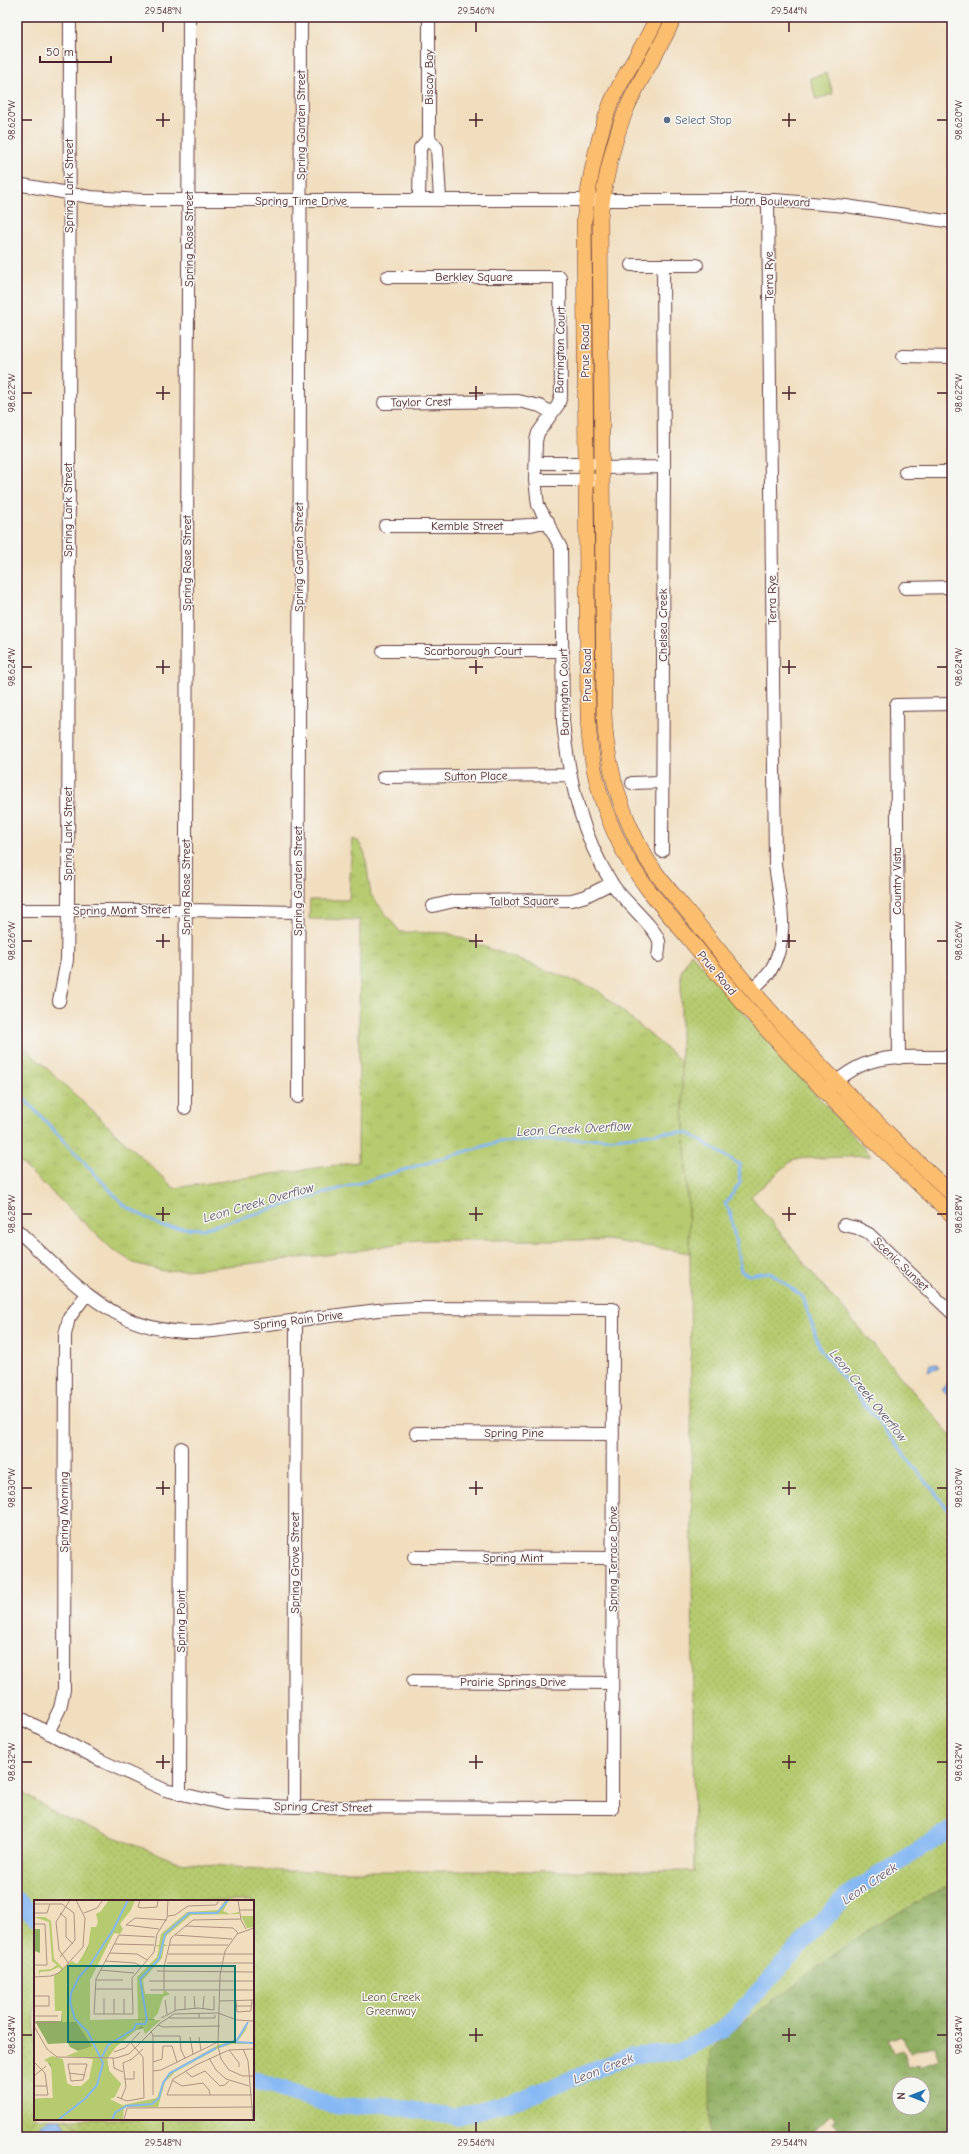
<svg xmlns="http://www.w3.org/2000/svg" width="969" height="2154" viewBox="0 0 969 2154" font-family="'Comic Neue',sans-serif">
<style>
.grass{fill:url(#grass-tufts);stroke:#80754d}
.forest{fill:url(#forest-crowns);stroke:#6d6746;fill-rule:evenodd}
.park{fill:url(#park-dots);stroke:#80754d;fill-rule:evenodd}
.pitch{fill:#b6cb6f;stroke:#80754d}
.water{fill:url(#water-waves);stroke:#686c8f}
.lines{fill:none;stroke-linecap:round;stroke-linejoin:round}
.stream{stroke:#86b8f3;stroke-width:3}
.river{stroke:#86b8f3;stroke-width:17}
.minor-casing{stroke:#633c41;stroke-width:14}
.major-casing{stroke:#633c41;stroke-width:16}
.minor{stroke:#fff;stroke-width:12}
.major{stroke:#fbbd6e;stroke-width:15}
.ticks{fill:none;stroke:#4a1f2b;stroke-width:1.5}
.service-dot{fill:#5c6f8a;stroke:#f6f6f2;stroke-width:1.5}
.labels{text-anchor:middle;stroke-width:3;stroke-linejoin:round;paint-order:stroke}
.street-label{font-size:12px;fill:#4a1f2b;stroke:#f6f6f2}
.service-label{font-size:12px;fill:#4e5e75;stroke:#f6f6f2;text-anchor:start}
.park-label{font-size:12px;fill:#6a533f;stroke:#f6f6f2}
.water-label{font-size:13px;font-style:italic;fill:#5c4d67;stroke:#f6f6f2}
.inset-river{fill:none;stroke:#86b8f3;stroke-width:2}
.inset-road{fill:none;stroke:#ae9284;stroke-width:1}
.view{fill:#0f766e;fill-opacity:0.15;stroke:#0f766e;stroke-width:2}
.inset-edge{fill:none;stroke:#4a1f2b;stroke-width:2}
.neatline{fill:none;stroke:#4a1f2b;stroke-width:1.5}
.ticks-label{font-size:10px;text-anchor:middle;fill:#4a1f2b}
</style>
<defs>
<pattern id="grass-tufts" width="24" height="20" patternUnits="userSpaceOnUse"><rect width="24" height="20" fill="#b6cb6f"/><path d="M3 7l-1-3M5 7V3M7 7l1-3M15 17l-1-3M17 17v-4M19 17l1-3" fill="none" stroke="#9eae60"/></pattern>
<pattern id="forest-crowns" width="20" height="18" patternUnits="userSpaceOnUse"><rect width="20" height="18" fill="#90af62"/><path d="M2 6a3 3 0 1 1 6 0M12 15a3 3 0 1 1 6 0" fill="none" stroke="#788e51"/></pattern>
<pattern id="park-dots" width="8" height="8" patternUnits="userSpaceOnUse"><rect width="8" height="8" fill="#b6cb6f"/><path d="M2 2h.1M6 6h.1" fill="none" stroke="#9eae60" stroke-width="1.8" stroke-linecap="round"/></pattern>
<pattern id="water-waves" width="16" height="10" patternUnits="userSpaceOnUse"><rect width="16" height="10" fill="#86b8f3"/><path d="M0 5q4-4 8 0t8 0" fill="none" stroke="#7095c5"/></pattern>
</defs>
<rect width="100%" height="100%" fill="#f6f6f2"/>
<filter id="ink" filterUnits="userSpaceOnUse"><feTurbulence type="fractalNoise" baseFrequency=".025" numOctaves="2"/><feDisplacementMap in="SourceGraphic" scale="8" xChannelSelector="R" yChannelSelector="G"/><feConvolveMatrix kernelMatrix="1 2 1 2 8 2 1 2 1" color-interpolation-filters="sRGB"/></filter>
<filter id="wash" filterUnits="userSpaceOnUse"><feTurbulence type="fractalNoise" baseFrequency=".012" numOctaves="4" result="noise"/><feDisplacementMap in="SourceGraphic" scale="16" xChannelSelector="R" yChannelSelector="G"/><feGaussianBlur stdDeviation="0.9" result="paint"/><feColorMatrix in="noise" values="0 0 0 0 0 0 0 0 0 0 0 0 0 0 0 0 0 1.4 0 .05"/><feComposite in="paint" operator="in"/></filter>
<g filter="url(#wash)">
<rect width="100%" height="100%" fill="#f1debf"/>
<!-- grass -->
<path class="grass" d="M 352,839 L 358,841 L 365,854 L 371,895 L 400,932 L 448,933 L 596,989 L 681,1061 L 690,1253 L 608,1240 L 417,1240 L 351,1252 L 200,1269 L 164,1271 L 134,1263 L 112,1249 L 17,1159 L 17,1046 L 20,1043 L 174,1188 L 358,1162 L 360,920 L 309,919 L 310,900 L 349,900 Z"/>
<!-- forest -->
<path class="forest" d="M 952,1836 L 952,2137 L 826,2137 L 831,2133 L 833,2135 L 839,2129 L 832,2122 L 835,2119 L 831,2115 L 808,2137 L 140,2137 L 253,2119 ZM 902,2035 L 909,2053 L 934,2045 L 939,2060 L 920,2067 L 919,2064 L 908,2067 L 902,2050 L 893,2053 L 888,2040 ZM 899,2084 L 923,2084 L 923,2108 L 899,2108 Z"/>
<!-- park -->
<path class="park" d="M 691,953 L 871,1156 L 794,1159 L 751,1196 L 813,1274 L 952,1437 L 952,1883 L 867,1930 L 727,2035 L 710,2050 L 710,2137 L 17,2137 L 17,1790 L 61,1816 L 178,1862 L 283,1871 L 694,1871 L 690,1253 L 681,1061 L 681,972 ZM 35,1901 L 253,1901 L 253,2119 L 35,2119 Z"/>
<!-- pitch -->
<path class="pitch" d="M 827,73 L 833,94 L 816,99 L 810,78 Z
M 35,2118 L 68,2119 L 88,2137 L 24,2137 L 26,2129 Z"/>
<!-- water -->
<path class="water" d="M 936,1363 L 939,1367 L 928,1372 L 930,1364 Z
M 952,1379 L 952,1387 L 946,1394 L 942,1390 Z
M 49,2119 L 60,2119 L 76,2137 L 50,2137 L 40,2127 Z"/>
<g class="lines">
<!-- stream -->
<path class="stream" d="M 17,1091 L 125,1206 L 163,1227 L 203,1229 L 498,1142 L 616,1138 L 666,1132 L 688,1133 L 739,1164 L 740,1183 L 725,1204 L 730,1212 L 741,1271 L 748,1275 L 770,1272 L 803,1297 L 820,1349 L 952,1514"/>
<!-- river -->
<path class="river" d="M 17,1900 L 35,1917
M 253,2079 L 337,2107 L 386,2105 L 455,2117 L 524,2098 L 633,2055 L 678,2052 L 724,2029 L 845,1896 L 952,1829"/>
</g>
</g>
<g filter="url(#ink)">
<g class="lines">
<!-- minor casing -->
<g class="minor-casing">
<path id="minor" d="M 429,17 L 429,138 L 437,148 L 440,199
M 17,184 L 90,197 L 141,200 L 775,200 L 846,206 L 952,222
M 419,199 L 420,148 L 429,138
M 663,265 L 697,265
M 387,277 L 560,277 L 561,396 L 558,405 L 538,433 L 536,441 L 535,480 L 538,505 L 561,548 L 563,722 C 569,779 581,836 613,885 C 623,900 656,928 659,941 C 660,946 659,951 658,956
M 903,356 L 952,357
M 384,403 L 518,401 L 540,406 L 552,413
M 536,463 L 602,463
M 602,468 L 664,467 L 663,265 L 631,265
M 905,472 L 952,472
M 535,480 L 594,480
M 385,526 L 512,526 L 531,525 L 548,521
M 905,588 L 952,587
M 383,651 L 563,651
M 383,777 L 570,775
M 632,783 L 662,782
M 662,851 L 664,467
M 433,906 L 454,901 L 572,900 L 586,896 L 612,883
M 17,910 L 186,910 L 298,912
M 752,990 C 757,985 764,979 769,973 C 791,939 780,902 775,865 L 768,200
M 59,1001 L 67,960 L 68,911 L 70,17
M 899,1058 L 896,705 L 952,704
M 825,1092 C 868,1049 896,1058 952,1057
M 298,1097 L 301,17
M 185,1108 L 189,17
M 844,1225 L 857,1228 L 869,1234 L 952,1313
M 17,1230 C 80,1288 119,1340 213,1331 L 378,1310 L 416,1308 L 613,1309 L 612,1808 L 294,1807 L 225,1804 L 165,1790 L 102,1761 L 17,1716
M 416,1433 L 613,1434
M 414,1557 L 613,1558
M 413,1681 L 612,1683
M 48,1733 L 60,1708 L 64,1690 L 65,1335 L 69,1318 L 86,1295
M 180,1794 L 181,1448
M 294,1807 L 296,1320"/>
</g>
<!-- major casing -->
<g class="major-casing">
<path id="major" d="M 657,17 C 644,47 624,73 611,103 C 596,141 589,181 584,221 L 588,713 C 589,763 602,812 626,856 C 643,887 668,913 690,940 C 769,1039 859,1129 952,1215
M 674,17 C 661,49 640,77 626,110 C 612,144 605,180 600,217 L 604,713 C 606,761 618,805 640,847 C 654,875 678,899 697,923 C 773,1021 861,1110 952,1194"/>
</g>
<!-- minor -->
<use href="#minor" class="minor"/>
<!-- major -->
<use href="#major" class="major"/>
</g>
</g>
<!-- ticks -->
<path class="ticks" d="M 163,22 L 163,32M 476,22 L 476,32M 789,22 L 789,32M 163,113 L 163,127M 476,113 L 476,127M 789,113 L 789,127M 22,120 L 32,120M 156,120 L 170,120M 469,120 L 483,120M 782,120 L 796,120M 937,120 L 947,120M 163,386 L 163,400M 476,386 L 476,400M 789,386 L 789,400M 22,393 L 32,393M 156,393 L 170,393M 469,393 L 483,393M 782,393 L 796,393M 937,393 L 947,393M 163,660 L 163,674M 476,660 L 476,674M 789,660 L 789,674M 22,667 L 32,667M 156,667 L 170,667M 469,667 L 483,667M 782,667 L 796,667M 937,667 L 947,667M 163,934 L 163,948M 476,934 L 476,948M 789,934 L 789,948M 22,941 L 32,941M 156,941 L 170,941M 469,941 L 483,941M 782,941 L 796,941M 937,941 L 947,941M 163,1207 L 163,1221M 476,1207 L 476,1221M 789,1207 L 789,1221M 22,1214 L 32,1214M 156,1214 L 170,1214M 469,1214 L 483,1214M 782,1214 L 796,1214M 937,1214 L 947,1214M 163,1481 L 163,1495M 476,1481 L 476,1495M 789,1481 L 789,1495M 22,1488 L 32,1488M 156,1488 L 170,1488M 469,1488 L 483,1488M 782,1488 L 796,1488M 937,1488 L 947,1488M 163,1755 L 163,1769M 476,1755 L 476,1769M 789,1755 L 789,1769M 22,1762 L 32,1762M 156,1762 L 170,1762M 469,1762 L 483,1762M 782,1762 L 796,1762M 937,1762 L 947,1762M 476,2028 L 476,2042M 789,2028 L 789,2042M 22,2035 L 32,2035M 469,2035 L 483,2035M 782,2035 L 796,2035M 937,2035 L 947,2035M 163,2122 L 163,2132M 476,2122 L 476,2132M 789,2122 L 789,2132"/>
<!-- markers -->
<circle class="service-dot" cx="667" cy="120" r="4"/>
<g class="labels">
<!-- street labels -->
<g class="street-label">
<text transform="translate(429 77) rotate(-90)" y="4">Biscay Bay</text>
<text transform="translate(301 125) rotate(-90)" y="4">Spring Garden Street</text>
<text transform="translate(69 186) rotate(-90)" y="4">Spring Lark Street</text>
<text x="301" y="205">Spring Time Drive</text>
<text transform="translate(770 201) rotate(2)" y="4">Horn Boulevard</text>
<text transform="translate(189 239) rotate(-90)" y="4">Spring Rose Street</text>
<text transform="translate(769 276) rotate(-91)" y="4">Terra Rye</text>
<text x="474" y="281">Berkley Square</text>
<text transform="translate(560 350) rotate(-89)" y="4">Barrington Court</text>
<text transform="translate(585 351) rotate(-90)" y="4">Prue Road</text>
<text transform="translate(421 402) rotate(-1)" y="4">Taylor Crest</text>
<text transform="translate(68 510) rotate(-90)" y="4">Spring Lark Street</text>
<text x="467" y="530">Kemble Street</text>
<text transform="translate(299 557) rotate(-90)" y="4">Spring Garden Street</text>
<text transform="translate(187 563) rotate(-90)" y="4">Spring Rose Street</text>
<text transform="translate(772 600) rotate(-91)" y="4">Terra Rye</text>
<text transform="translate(663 625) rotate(-90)" y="4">Chelsea Creek</text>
<text x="473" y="655">Scarborough Court</text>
<text transform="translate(587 675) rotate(-90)" y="4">Prue Road</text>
<text transform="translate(564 692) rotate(-91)" y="4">Barrington Court</text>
<text transform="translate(476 776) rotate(-1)" y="4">Sutton Place</text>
<text transform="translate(68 834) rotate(-90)" y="4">Spring Lark Street</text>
<text transform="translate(298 881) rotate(-90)" y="4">Spring Garden Street</text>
<text transform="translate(897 881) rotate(-90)" y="4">Country Vista</text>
<text transform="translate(186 887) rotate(-90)" y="4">Spring Rose Street</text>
<text transform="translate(524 901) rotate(-1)" y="4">Talbot Square</text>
<text transform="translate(122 910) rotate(-1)" y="4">Spring Mont Street</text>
<text transform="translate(717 973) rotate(50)" y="4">Prue Road</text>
<text transform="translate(901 1264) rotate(44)" y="4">Scenic Sunset</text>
<text transform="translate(298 1320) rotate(-7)" y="4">Spring Rain Drive</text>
<text x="514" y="1437">Spring Pine</text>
<text transform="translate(64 1512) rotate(-90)" y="4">Spring Morning</text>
<text x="513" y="1562">Spring Mint</text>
<text transform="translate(613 1559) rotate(-90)" y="4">Spring Terrace Drive</text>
<text transform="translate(295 1563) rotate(-90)" y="4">Spring Grove Street</text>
<text transform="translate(181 1621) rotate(-90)" y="4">Spring Point</text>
<text x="513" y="1686">Prairie Springs Drive</text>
<text transform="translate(323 1807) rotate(1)" y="4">Spring Crest Street</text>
</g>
<!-- service labels -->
<g class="service-label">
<text x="675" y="124">Select Stop</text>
</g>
<!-- park labels -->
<g class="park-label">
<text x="391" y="2001">Leon Creek<tspan x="391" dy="14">Greenway</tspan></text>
</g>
<!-- water labels -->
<g class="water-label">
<text transform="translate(574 1128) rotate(-3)" y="5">Leon Creek Overflow</text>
<text transform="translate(258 1202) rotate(-16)" y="5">Leon Creek Overflow</text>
<text transform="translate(869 1395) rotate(51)" y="5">Leon Creek Overflow</text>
<text transform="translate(869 1883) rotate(-34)" y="5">Leon Creek</text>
<text transform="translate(603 2068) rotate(-21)" y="5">Leon Creek</text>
</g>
</g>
<!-- overview -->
<g transform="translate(34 1900)">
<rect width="220" height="220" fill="#f1debf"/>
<path d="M 191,0 L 195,0 L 189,11 L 196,14 L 205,12 L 205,14 L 157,15 L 132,36 L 130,44 L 134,46 L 130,46 L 128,58 L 109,80 L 111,94 L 129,94 L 130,90 L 136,94 L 129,97 L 124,113 L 119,119 L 104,120 L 103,77 L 123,57 L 125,47 L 121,45 L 125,45 L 127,34 L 153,12 L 185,10 ZM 0,17 L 11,17 L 17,21 L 20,59 L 29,68 L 28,70 L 25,67 L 16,71 L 6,72 L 5,76 L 5,70 L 17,69 L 23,65 L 18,61 L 15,22 ZM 214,122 L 212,130 L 203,142 L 220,144 L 198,144 L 185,148 L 141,172 L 131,182 L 124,207 L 92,207 L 90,209 L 89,205 L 123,198 L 129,181 L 136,172 L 184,145 L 202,140 Z" fill="#b6cb6f"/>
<path d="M 0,29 L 6,29 L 6,53 L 1,51 ZM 56,42 L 48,71 L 56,120 L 121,119 L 111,134 L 111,128 L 102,130 L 77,150 L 73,159 L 75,171 L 87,184 L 0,220 L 0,199 L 19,198 L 18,169 L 13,161 L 18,157 L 32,188 L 54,194 L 62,159 L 54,148 L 44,151 L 36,147 L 34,143 L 14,144 L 1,121 L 27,121 L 28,111 L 21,111 Z" fill="#90af62"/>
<path d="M 75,0 L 101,0 L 97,10 L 86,24 L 89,29 L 86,34 L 80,33 L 56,80 L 56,120 L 127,120 L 111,134 L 108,125 L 82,147 L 73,159 L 75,171 L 87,184 L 81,197 L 76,199 L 90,206 L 89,220 L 0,220 L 0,199 L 19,198 L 17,164 L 10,160 L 18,156 L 29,159 L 33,183 L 39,186 L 47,186 L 55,179 L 59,159 L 32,156 L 58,146 L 42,122 L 28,122 L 28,111 L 21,111 L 20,76 L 38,61 L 43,64 L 54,48 L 57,27 L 62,27 L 64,22 L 62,14 L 67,11 ZM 207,16 L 220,16 L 220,27 L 213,28 Z" fill="#b6cb6f"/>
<path class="inset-river" d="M 201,142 L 220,143M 185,147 L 203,140 L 214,122M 68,157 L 74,145 L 100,129 L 102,124 L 111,124 L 113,120 L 106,79 L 125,59 L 131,34 L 155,13 L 183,13 L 194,0M 24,220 L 52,198 L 63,185 L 69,163 L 54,132 L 41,119 L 36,102 L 37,93 L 45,77 L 56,65 L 79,30 L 94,0M 78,220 L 81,213 L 92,206 L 118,204 L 125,198 L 129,183 L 136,173 L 182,148"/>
<path class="inset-road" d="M 106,0 L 104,7 L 108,8 L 123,7 L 124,0M 204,0 L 207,20 L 212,29M 0,4 L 28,4 L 40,13 L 41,40 L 26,57M 206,10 L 220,10M 0,13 L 13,13 L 16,4M 26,13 L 32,18 L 32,37 L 39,44M 50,13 L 63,8 L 69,0M 134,16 L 141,15 L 154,6 L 182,5 L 185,0M 0,24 L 11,24 L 13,65 L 0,65M 151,26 L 199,28 L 204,33M 220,28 L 203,34 L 191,51 L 186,75 L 184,146 L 187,159 L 195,170 L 209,176 L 220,176M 125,29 L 92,25 L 101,18 L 133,20M 141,35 L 198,39M 121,37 L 85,35 L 62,79 L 60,114 L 99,114 L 98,78 L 120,52 L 123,34 L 133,18 L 134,0M 80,44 L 120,45M 135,45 L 194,45M 76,53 L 103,54 L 113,60M 134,54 L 220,54M 71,61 L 101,63 L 107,66M 133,63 L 220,63M 35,64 L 25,50 L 22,22 L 36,0M 66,70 L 100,73M 123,71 L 220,72M 0,77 L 17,76 L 25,73 L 49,47 L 51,18 L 42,0M 62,80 L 89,80M 115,81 L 220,81M 61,89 L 99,89M 116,90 L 220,90M 130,90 L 130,67 L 137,38 L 159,20 L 207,19M 0,96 L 15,96 L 15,106 L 0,106M 141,96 L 141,111M 151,96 L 151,110M 160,96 L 161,109M 131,100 L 133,114M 202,100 L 203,112 L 217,111 L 218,100M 186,101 L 220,100M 202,106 L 218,106M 169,109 L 170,96M 165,113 L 165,118 L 181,118 L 181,115M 70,114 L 70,98M 80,114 L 80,99M 90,114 L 90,99M 0,116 L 24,116M 127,118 L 143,110 L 164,108 L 180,110 L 180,96M 135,118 L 165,118M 0,123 L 24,122M 124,125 L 129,127 L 186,126M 0,126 L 13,149 L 23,157 L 82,158 L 95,154 L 125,124 L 140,114 L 184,113 L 203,120 L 220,121M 117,131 L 119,136 L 119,195M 119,136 L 146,136 L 147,150 L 151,158M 156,137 L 159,154M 165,137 L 167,150M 209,149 L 214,161 L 219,220M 195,150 L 205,163 L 205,167M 80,152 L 91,148 L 106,132M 79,158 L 80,168 L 89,172M 175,158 L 182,170 L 192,179 L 215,186M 0,162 L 11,173 L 14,195 L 0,195M 119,162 L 128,159 L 129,146 L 138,146 L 143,162M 34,164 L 53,164 L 49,180 L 37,181 ZM 119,171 L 127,170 L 184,142M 151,171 L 158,177 L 171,171 L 186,186 L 191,185 L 195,181M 35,173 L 51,175M 0,176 L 12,166M 90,179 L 100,179 L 100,171M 138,180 L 148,186 L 169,183 L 175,190 L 176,195M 0,186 L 13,186M 218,195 L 133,195 L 139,179 L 162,165 L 195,150 L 220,149M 83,197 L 93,201 L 110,198 L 109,157 L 97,143M 87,199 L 92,187 L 89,163 L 98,159 L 109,149M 90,220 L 93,208 L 220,207"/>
<path class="view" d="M 34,66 L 201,66 L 201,142 L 34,142 Z"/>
<rect width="220" height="220" class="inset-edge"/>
</g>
<!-- margin -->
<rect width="969" height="2154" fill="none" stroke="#f6f6f2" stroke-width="44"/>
<!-- north arrow -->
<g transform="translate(911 2096) rotate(270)"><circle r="19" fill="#f6f6f2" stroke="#b1a0a2"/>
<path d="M0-3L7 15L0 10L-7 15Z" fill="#1f6fb2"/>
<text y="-6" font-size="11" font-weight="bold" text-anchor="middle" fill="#4a1f2b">N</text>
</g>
<!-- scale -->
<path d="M40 56v6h71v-6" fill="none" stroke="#4a1f2b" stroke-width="2"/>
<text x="46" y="56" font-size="12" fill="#4a1f2b" stroke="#f6f6f2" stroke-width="3" paint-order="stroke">50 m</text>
<rect x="22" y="22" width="925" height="2110" class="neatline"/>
<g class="ticks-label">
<text x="163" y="14">29.548°N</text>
<text x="476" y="14">29.546°N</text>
<text x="789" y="14">29.544°N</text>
<text transform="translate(958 120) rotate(-90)" y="4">98.620°W</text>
<text transform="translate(11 120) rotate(-90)" y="4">98.620°W</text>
<text transform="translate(958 393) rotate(-90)" y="4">98.622°W</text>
<text transform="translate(11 393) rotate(-90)" y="4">98.622°W</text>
<text transform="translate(958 667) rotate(-90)" y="4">98.624°W</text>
<text transform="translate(11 667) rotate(-90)" y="4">98.624°W</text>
<text transform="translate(958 941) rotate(-90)" y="4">98.626°W</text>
<text transform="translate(11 941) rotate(-90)" y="4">98.626°W</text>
<text transform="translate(11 1214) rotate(-90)" y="4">98.628°W</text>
<text transform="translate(958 1214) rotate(-90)" y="4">98.628°W</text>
<text transform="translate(11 1488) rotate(-90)" y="4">98.630°W</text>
<text transform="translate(958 1488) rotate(-90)" y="4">98.630°W</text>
<text transform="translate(11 1762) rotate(-90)" y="4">98.632°W</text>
<text transform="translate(958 1762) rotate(-90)" y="4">98.632°W</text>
<text transform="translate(11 2035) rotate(-90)" y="4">98.634°W</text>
<text transform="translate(958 2035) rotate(-90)" y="4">98.634°W</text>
<text x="163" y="2146">29.548°N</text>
<text x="476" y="2146">29.546°N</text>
<text x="789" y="2146">29.544°N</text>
</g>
</svg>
